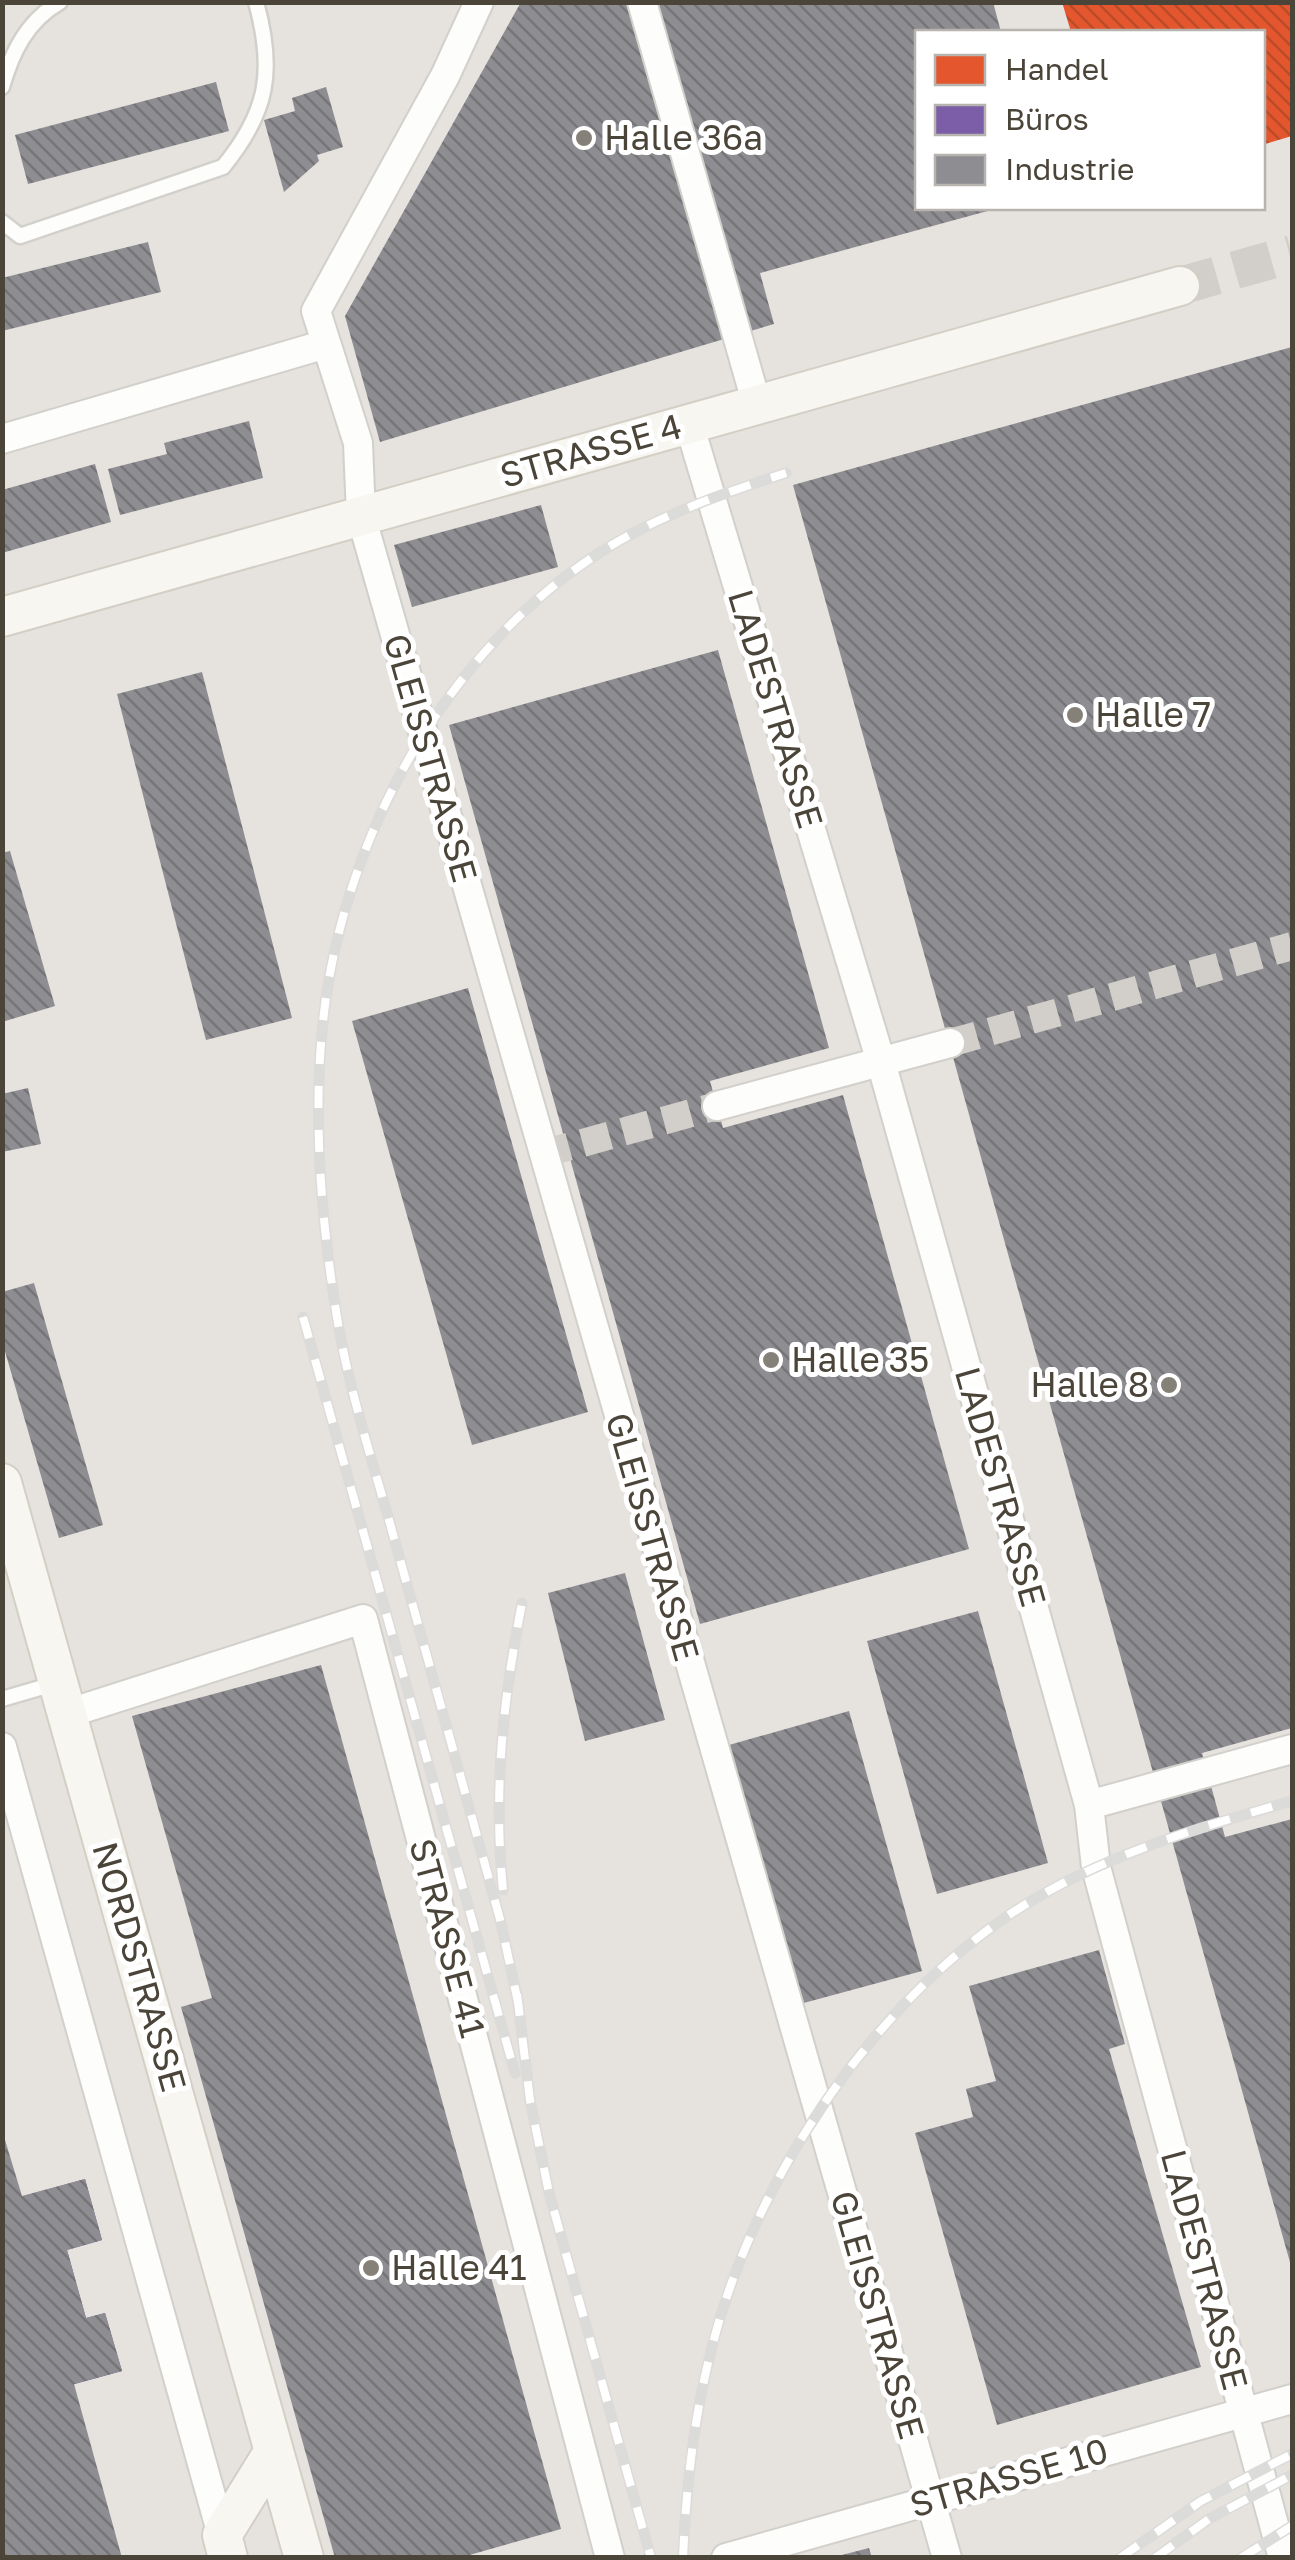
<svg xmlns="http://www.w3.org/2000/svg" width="1295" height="2560" viewBox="0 0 1295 2560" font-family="'Golos Text',sans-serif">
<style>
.industrial{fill:#e6e2de;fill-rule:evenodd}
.parking{fill:#e6e3df}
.shops{fill:url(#shops-back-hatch)}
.offices{fill:url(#offices-back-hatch)}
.industry{fill:url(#industry-back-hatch)}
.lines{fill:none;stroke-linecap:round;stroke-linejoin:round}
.street-tunnel{stroke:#d2cfca;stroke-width:28;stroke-dasharray:28 14;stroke-linecap:butt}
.secondary-tunnel{stroke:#d2cfca;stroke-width:38;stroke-dasharray:38 19;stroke-linecap:butt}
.lane-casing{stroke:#d2d0cb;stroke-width:19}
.street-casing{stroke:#d2d0cb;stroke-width:32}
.secondary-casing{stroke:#d3cfc5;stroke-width:42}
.lane{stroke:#fdfdfc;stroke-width:14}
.street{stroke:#fdfdfc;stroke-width:28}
.secondary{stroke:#f7f6f1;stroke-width:38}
.rail-casing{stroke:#dbdbda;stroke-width:11}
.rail{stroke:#fff;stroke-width:8;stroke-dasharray:22;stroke-linecap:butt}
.poi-dot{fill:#868178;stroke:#fff;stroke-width:4}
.labels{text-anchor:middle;stroke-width:10;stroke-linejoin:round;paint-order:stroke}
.poi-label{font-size:35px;fill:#4b4439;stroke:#fff;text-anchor:start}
.street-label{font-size:35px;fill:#4b4439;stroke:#fff}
</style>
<defs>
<pattern id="shops-back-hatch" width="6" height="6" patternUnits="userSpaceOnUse" patternTransform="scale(2.5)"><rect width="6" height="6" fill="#e4572e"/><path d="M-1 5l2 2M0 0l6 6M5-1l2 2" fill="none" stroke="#bb4a28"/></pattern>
<pattern id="offices-back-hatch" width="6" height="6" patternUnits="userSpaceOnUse" patternTransform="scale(2.5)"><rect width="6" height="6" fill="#7b5ea7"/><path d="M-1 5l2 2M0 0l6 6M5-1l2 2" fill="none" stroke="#624c82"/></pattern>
<pattern id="industry-back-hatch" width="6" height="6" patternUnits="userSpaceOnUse" patternTransform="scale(2.5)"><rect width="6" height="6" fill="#8d8d92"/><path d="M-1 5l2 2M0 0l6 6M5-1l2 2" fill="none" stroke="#757578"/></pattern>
</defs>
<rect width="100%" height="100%" fill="#f4f2ee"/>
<!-- industrial -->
<path class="industrial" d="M 3,3 L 1292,3 L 1292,2557 L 2,2557 ZM 918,32 L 1262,32 L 1262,208 L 918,208 Z"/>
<!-- parking -->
<path class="parking" d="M 723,1884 L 891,2481 L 656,2543 L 532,1943 Z"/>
<!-- shops -->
<path class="shops" d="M 1062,2 L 1292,2 L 1292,136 L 1262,145 L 1262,32 L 1071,32 Z"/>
<!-- offices -->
<path class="offices" d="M 85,2179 L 102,2240 L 67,2250 L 86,2318 L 105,2313 L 122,2371 L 2,2404 L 2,2341 L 47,2329 L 29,2260 L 2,2268 L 2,2202 Z"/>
<!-- industry -->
<path class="industry" d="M 521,2 L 993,2 L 1001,32 L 918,32 L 918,208 L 995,209 L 760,273 L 774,324 L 380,442 L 345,316 Z
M 216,82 L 229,131 L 28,184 L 15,135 Z
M 326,87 L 343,147 L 317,155 L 319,161 L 284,192 L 264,120 L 295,111 L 292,98 Z
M 148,242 L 161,292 L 2,331 L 2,278 Z
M 1292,347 L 1292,1728 L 1202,1753 L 1225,1837 L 1292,1819 L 1291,2266 L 793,485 Z
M 249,421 L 263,478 L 120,515 L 108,469 L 167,454 L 164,443 Z
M 95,464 L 111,522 L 2,553 L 2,490 Z
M 541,505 L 558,567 L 412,607 L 394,545 Z
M 718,650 L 829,1048 L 710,1081 L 723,1128 L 843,1095 L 969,1549 L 700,1624 L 449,725 Z
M 202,672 L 292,1018 L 206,1040 L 117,694 Z
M 10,851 L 55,1006 L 2,1022 L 2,853 Z
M 468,988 L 588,1412 L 472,1445 L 352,1021 Z
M 28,1088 L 41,1144 L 2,1152 L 2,1094 Z
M 34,1283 L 103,1525 L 59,1538 L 2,1341 L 2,1292 Z
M 625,1573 L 665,1720 L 585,1741 L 548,1593 Z
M 978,1611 L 1048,1863 L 937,1894 L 867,1641 Z
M 321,1665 L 561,2529 L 459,2558 L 335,2558 L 181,2007 L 212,1998 L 132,1716 Z
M 849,1711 L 922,1971 L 800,2004 L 729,1745 Z
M 1099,1950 L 1125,2044 L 1109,2049 L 1201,2367 L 997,2425 L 915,2133 L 973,2117 L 966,2089 L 996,2081 L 969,1986 Z
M 2,2130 L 22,2196 L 85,2179 L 102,2240 L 67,2250 L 86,2318 L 105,2313 L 122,2371 L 74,2384 L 122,2558 L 2,2558 Z
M 869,2548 L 872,2558 L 838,2558 L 838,2556 Z"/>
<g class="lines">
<!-- street-tunnel -->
<path class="street-tunnel" d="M 950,1043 L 1292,946
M 542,1154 L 717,1106"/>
<!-- secondary-tunnel -->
<path class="secondary-tunnel" d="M 1180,286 L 1292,254"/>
<!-- lane casing -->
<g class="lane-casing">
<path id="lane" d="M 2,87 C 12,52 27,21 60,2
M 2,222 L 20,236 L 223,167 C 268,112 275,71 256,2
M 2,1699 L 57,1683"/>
</g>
<!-- street casing -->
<g class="street-casing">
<path id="street" d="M 479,2 L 445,76 L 316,311 L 358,443 L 361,516 L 947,2558
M 642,2 L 757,405
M 689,424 L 881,1062 L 1089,1805 L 1096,1867 L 1283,2558
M 2,439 L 326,344
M 717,1106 L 950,1043
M 66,1714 L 363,1619 L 610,2558
M 2,1747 L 222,2535
M 1089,1805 L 1292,1749
M 726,2558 L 1292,2399"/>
</g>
<!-- secondary casing -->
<g class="secondary-casing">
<path id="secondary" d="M 2,617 L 1180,286
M 2,1483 L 304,2558
M 228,2558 L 222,2535 L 274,2451"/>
</g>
<!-- lane -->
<use href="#lane" class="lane"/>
<!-- street -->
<use href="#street" class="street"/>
<!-- secondary -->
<use href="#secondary" class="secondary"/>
<!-- rail casing -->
<g class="rail-casing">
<path id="rail" d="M 303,1317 L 515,2073
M 503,1890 C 493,1790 503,1701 522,1603
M 517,1994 L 530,2100 L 549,2193 L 651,2558
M 519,2007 L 501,1923 C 466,1795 430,1667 394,1538 C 374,1465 349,1392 337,1317 C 319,1208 310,1088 329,979 C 361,797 475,612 643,528 C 689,505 737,489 786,473
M 683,2558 C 686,2487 694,2416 712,2347 C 753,2184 866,2013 1006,1917 C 1093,1858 1193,1829 1292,1801
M 1120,2558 L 1201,2501 L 1292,2454
M 1155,2558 L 1209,2519 L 1292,2475
M 1241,2558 L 1292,2526"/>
</g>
<!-- rail -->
<use href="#rail" class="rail"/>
</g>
<!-- markers -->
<g class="poi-dot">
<circle cx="584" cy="138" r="10"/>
<circle cx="1075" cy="715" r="10"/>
<circle cx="771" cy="1360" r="10"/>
<circle cx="1169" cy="1385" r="10"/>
<circle cx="371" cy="2268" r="10"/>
</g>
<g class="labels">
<!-- poi labels -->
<g class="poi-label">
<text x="604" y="150">Halle 36a</text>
<text x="1095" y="727">Halle 7</text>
<text x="791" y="1372">Halle 35</text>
<text x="1149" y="1397" text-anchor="end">Halle 8</text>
<text x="391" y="2280">Halle 41</text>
</g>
<!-- street labels -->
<g class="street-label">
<text transform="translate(591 451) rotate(-16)" y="12">STRASSE 4</text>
<text transform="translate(775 709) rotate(73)" y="12">LADESTRASSE</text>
<text transform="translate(430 758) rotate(74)" y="12">GLEISSTRASSE</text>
<text transform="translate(1000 1487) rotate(74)" y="12">LADESTRASSE</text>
<text transform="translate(652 1537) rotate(74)" y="12">GLEISSTRASSE</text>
<text transform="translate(447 1938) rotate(75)" y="12">STRASSE 41</text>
<text transform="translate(139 1967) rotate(74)" y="12">NORDSTRASSE</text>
<text transform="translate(1204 2270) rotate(75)" y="12">LADESTRASSE</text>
<text transform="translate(877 2315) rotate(74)" y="12">GLEISSTRASSE</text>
<text transform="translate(1009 2478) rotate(-16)" y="12">STRASSE 10</text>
</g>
</g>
<!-- border -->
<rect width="1295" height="2560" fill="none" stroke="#4b4439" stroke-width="10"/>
<!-- legend -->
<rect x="915" y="30" width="350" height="180" fill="#ffffff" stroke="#b7b4b0" stroke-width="2.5"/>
<rect x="935" y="55" width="50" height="30" fill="#e4572e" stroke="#b7b4b0" stroke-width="2.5"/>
<text x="1005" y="80" font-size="30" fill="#4b4439">Handel</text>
<rect x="935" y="105" width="50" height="30" fill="#7b5ea7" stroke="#b7b4b0" stroke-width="2.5"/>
<text x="1005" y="130" font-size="30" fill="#4b4439">Büros</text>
<rect x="935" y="155" width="50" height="30" fill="#8d8d92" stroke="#b7b4b0" stroke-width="2.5"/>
<text x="1005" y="180" font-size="30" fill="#4b4439">Industrie</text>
</svg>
